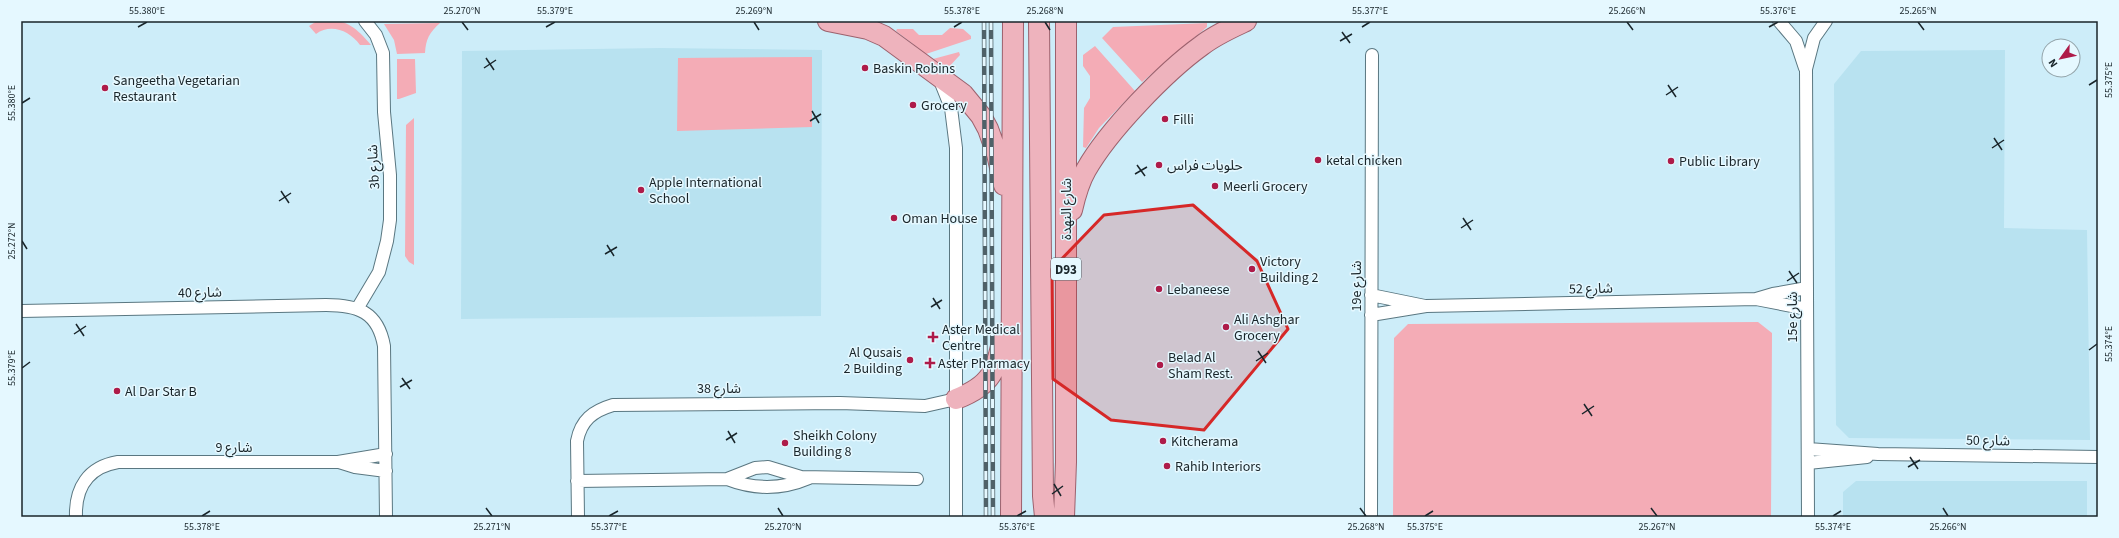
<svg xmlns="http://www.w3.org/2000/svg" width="2119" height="538" viewBox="0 0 2119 538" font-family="'Source Sans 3','Noto Sans Arabic',sans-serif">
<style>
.built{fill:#b8e2f0}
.green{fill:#f4acb6}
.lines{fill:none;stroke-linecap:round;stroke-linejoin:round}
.minor-casing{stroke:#5a7781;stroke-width:14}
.primary-casing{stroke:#9c616d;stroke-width:22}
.minor{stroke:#fff;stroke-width:12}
.primary{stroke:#eeb3bd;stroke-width:20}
.rail-casing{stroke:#4f6168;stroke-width:4.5}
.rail{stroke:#e5f8ff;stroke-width:3;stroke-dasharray:9;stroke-linecap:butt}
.marked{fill:#d62828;fill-opacity:0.2;stroke:#d62828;stroke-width:3;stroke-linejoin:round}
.ticks{fill:none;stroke:#19252a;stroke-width:1.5}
.poi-dot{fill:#ae1b49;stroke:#e5f8ff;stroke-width:1.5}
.labels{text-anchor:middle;stroke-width:3;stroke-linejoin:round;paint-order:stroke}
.shield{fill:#e5f8ff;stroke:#56646a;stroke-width:1}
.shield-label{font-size:13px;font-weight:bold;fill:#19252a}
.poi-label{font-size:14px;fill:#19252a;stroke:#e5f8ff;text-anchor:start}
.street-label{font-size:14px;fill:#19252a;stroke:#e5f8ff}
.neatline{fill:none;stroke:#19252a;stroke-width:1.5}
.ticks-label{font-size:10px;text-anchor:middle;fill:#19252a}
</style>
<rect width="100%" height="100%" fill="#cdedf9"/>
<!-- built -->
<path class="built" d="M 660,48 L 822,50 L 821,316 L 461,319 L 462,51 Z
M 2005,50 L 2004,228 L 2087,230 L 2090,440 L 1849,438 L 1836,425 L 1834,84 L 1861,51 Z
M 1856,481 L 2087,481 L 2087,517 L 1843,517 L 1843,492 Z"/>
<!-- green -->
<path class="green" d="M 317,21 C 344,18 354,25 371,45 L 360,45 C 350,31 331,23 316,34 L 309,26 Z
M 440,23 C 429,33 426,39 425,53 L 397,54 L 394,40 L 384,24 Z
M 1207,23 L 1207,27 L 1142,82 L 1102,38 L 1113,27 Z
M 950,28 L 963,29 L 971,36 L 971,39 L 926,54 L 896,31 L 897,29 L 913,29 L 919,35 L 942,35 Z
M 1095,46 L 1135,91 L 1099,128 L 1086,148 L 1083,147 L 1084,108 L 1090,98 L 1090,76 L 1083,66 L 1083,55 Z
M 959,52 L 960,55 L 947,69 L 933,59 Z
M 812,57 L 812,127 L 677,131 L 678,58 Z
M 397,59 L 415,59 L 416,93 L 399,99 L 397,99 Z
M 414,118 L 414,265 L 409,262 L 405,256 L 406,125 Z
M 1758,322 L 1772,333 L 1771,517 L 1393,517 L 1394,338 L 1408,324 Z"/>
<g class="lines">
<!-- minor casing -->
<g class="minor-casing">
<path id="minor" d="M 1779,21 L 1796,41 L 1805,68
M 939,78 L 951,108 L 956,148 L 956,517
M 1371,295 L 1425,306
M 1756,299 L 1773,294 L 1807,288
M 357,309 L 379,272 L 387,241 L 390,220 L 390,175 L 384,112 L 383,53 L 376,35 L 365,21
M 21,311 L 326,305 C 358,305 378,312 384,346 L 386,517
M 1371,315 L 1426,306 L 1756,299 L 1807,309
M 1808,449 L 1878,454 L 2098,457
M 339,462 L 355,467 L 386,471
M 1808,463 L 1867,457
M 727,479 C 755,490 781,490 809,478
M 577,481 L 727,479 L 755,468 L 768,467 L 801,477 L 917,479
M 76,517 C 75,488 88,467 118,462 L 338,462 L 386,454
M 578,517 L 577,441 C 581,420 593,411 613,405 L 840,403 L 925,406 L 956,399
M 1371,517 L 1372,55
M 1808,517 L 1806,69 L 1814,38 L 1826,21"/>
</g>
<!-- primary casing -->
<g class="primary-casing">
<path id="primary" d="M 828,21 L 868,29 L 884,36 L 963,94 L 981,116 L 988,129 L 997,154 L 1004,185
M 1039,21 L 1043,496 L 1045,517
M 1072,210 C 1075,197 1079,182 1086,170 C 1108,131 1165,72 1201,46 C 1215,35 1231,28 1246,21
M 956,399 C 993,385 996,370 1004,333
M 1011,517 L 1013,21
M 1064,517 L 1066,462 L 1066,21"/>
</g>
<!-- minor -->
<use href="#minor" class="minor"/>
<!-- primary -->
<use href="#primary" class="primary"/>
<!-- rail casing -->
<g class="rail-casing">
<path id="rail" d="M 984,21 L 986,517
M 991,21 L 993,517"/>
</g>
<!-- rail -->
<use href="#rail" class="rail"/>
</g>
<!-- marked area -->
<path class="marked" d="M 1193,205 L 1257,261 L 1288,329 L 1204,430 L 1111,420 L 1053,379 L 1052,269 L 1104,215 Z"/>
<!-- ticks -->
<path class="ticks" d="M 462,22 L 468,30M 754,22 L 759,30M 1045,22 L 1050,30M 1627,22 L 1633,30M 1918,22 L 1924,30M 138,27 L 147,22M 546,27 L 555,22M 954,27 L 962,22M 1362,27 L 1370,22M 1769,27 L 1778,22M 1342,32 L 1350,43M 1340,41 L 1352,34M 486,58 L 494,70M 484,68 L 496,60M 1668,85 L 1676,97M 2089,85 L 2097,80M 1666,95 L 1678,87M 22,103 L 30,98M 812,111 L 819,123M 810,121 L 821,114M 1994,138 L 2002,150M 1992,148 L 2004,140M 1137,165 L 1145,176M 1135,174 L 1147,167M 281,191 L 289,203M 279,201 L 291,193M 1463,218 L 1471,230M 1461,228 L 1473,220M 22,241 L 27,249M 607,245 L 614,256M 605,254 L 617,247M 1789,271 L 1797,283M 1787,281 L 1799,273M 933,298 L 940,309M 931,307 L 942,300M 76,324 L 84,336M 74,334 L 86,326M 2089,350 L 2097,344M 1258,351 L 1266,363M 1256,361 L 1268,353M 22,368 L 30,362M 402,378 L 410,389M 400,387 L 412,380M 1584,404 L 1592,416M 1582,414 L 1594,406M 728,431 L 735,443M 726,440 L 737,433M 1910,457 L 1918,469M 1908,467 L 1920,460M 1054,484 L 1061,496M 1052,494 L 1063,486M 486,508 L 492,516M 778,508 L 783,516M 1360,508 L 1366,516M 1651,508 L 1657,516M 1943,508 L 1948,516M 202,516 L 210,511M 609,516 L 618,511M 1017,516 L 1026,511M 1425,516 L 1433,511M 1833,516 L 1841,511"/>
<!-- markers -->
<g class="poi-dot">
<circle cx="865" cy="68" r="4"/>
<circle cx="105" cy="88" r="4"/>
<circle cx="913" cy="105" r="4"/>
<circle cx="1165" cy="119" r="4"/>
<circle cx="1318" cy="160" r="4"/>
<circle cx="1671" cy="161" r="4"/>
<circle cx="1159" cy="165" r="4"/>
<circle cx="1215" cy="186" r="4"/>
<circle cx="641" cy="190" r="4"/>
<circle cx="894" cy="218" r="4"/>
<circle cx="1252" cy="269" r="4"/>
<circle cx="1159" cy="289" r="4"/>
<circle cx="1226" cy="327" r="4"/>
<path d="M931 331h4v4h4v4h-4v4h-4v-4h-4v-4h4z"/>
<circle cx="910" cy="360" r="4"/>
<path d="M928 357h4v4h4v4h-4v4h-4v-4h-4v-4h4z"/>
<circle cx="1160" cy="365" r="4"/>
<circle cx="117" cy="391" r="4"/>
<circle cx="1163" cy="441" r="4"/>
<circle cx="785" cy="443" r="4"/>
<circle cx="1167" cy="466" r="4"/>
</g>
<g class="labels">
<!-- shield labels -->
<rect class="shield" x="1051" y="258" width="30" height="22" rx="3"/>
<g class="shield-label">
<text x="1066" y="274">D93</text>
</g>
<!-- poi labels -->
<g class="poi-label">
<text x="873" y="73">Baskin Robins</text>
<text x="113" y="85">Sangeetha Vegetarian<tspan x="113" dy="16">Restaurant</tspan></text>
<text x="921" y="110">Grocery</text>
<text x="1173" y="124">Filli</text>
<text x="1326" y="165">ketal chicken</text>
<text x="1679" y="166">Public Library</text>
<text x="1167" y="170">حلويات فراس</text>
<text x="649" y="187">Apple International<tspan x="649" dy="16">School</tspan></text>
<text x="1223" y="191">Meerli Grocery</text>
<text x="902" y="223">Oman House</text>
<text x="1260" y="266">Victory<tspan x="1260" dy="16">Building 2</tspan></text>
<text x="1167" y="294">Lebaneese</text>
<text x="1234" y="324">Ali Ashghar<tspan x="1234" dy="16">Grocery</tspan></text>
<text x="942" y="334">Aster Medical<tspan x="942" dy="16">Centre</tspan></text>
<text x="902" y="357" text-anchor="end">Al Qusais<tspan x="902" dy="16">2 Building</tspan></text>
<text x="1168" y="362">Belad Al<tspan x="1168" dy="16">Sham Rest.</tspan></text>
<text x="938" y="368">Aster Pharmacy</text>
<text x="125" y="396">Al Dar Star B</text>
<text x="793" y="440">Sheikh Colony<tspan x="793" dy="16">Building 8</tspan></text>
<text x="1171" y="446">Kitcherama</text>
<text x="1175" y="471">Rahib Interiors</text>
</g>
<!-- street labels -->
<g class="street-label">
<text transform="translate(373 167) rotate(-93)" y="5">3b شارع</text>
<text transform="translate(1066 209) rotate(-90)" y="5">شارع النهدة</text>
<text transform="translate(1356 286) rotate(-90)" y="5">19e شارع</text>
<text transform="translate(1591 288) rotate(-1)" y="5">شارع 52</text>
<text transform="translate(200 292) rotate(-1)" y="5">شارع 40</text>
<text transform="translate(1792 317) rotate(-90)" y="5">15e شارع</text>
<text x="719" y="393">شارع 38</text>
<text transform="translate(1988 440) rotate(1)" y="5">شارع 50</text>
<text x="234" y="452">شارع 9</text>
</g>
</g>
<!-- border -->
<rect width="2119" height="538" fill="none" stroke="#e5f8ff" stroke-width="44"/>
<!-- north arrow -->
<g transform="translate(2061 58) rotate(237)"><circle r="19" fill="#e5f8ff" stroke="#93a4aa"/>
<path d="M0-3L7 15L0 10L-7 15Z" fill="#ae1b49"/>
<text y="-6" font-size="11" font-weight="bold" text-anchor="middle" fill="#19252a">N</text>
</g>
<rect x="22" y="22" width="2075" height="494" class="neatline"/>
<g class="ticks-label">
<text x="147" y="14">55.380°E</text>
<text x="462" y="14">25.270°N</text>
<text x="555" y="14">55.379°E</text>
<text x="754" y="14">25.269°N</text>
<text x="962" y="14">55.378°E</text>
<text x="1045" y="14">25.268°N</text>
<text x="1370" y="14">55.377°E</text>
<text x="1627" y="14">25.266°N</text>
<text x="1778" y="14">55.376°E</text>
<text x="1918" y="14">25.265°N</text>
<text transform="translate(2108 80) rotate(-90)" y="4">55.375°E</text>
<text transform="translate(11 103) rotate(-90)" y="4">55.380°E</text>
<text transform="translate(11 241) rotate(-90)" y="4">25.272°N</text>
<text transform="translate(2108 344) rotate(-90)" y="4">55.374°E</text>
<text transform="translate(11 368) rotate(-90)" y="4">55.379°E</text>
<text x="202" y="530">55.378°E</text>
<text x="492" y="530">25.271°N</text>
<text x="609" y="530">55.377°E</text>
<text x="783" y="530">25.270°N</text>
<text x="1017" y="530">55.376°E</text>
<text x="1366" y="530">25.268°N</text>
<text x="1425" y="530">55.375°E</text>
<text x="1657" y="530">25.267°N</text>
<text x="1833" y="530">55.374°E</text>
<text x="1948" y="530">25.266°N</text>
</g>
</svg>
